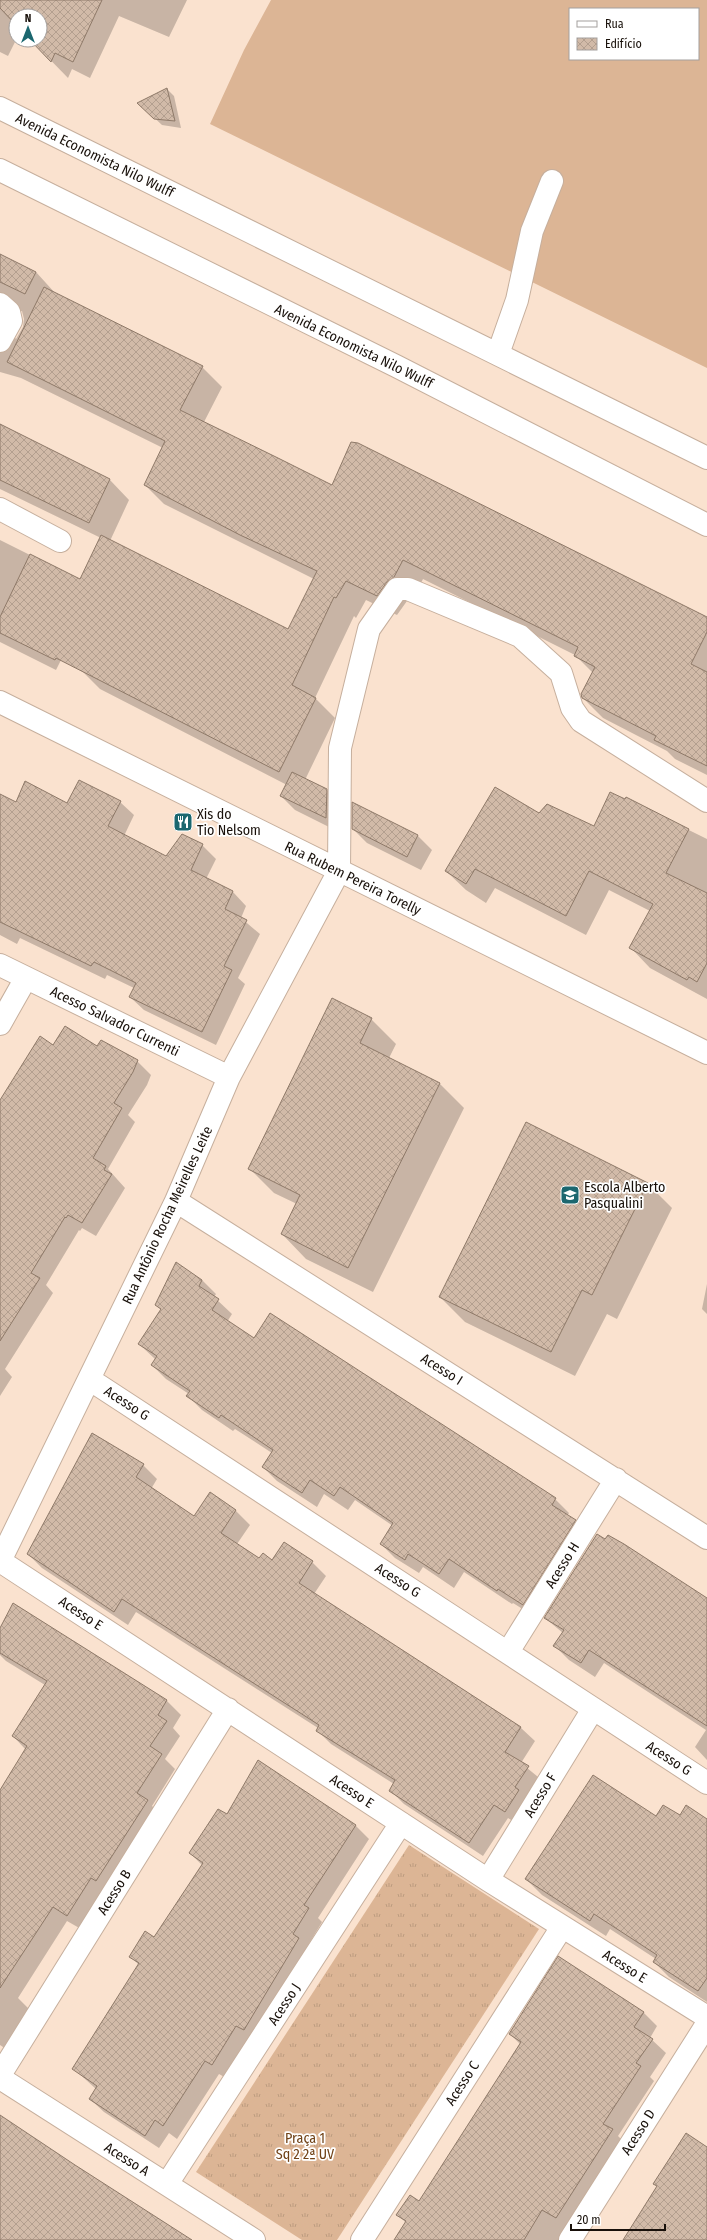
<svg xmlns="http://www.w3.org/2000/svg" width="707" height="2240" viewBox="0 0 707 2240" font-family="'Fira Sans Condensed',sans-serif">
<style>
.grass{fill:url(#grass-tufts)}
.pitch{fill:#dcb595;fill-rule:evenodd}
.shadow{fill:#0003;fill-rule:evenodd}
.building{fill:url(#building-cross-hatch);stroke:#8e7968}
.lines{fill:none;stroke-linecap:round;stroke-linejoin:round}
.minor-casing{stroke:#c6af9d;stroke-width:24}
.minor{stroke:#fff;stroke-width:22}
.labels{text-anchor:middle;stroke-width:3.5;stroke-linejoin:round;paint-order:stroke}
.street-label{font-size:14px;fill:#18100a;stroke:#fff}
.poi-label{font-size:14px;fill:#18100a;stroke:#fff;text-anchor:start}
.park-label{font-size:14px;fill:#704217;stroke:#fff}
</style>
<defs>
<pattern id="grass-tufts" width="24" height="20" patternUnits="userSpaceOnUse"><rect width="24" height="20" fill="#dcb595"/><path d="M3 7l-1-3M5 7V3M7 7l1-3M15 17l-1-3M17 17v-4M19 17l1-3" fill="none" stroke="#bc9b7f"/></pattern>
<pattern id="building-cross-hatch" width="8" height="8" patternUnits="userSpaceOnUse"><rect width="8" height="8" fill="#d1baa8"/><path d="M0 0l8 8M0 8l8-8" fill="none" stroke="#b39f8f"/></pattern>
</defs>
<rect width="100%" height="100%" fill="#fae2cf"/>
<!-- grass -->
<path class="grass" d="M 409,1845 L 539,1929 L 337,2240 L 302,2240 L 196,2172 Z"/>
<!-- pitch -->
<path class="pitch" d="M 271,0 L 707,0 L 707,368 L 210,124 L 244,50 ZM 570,9 L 698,9 L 698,59 L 570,59 Z"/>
<!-- shadow -->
<path class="shadow" d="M 0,0 L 187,0 L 169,37 L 119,16 L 90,78 L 72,69 L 68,78 L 31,40 L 40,40 L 40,16 L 16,16 L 16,40 L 8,56 L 0,52 Z
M 167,89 L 174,96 L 181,128 L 162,125 L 146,110 Z
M 0,255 L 36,272 L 55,293 L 202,367 L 222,387 L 204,422 L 332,486 L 707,618 L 707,775 L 675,759 L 667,751 L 603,718 L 583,698 L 593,673 L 575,655 L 423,579 L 414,597 L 407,601 L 397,615 L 366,600 L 356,618 L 354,616 L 315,698 L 335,718 L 305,780 L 327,790 L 341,805 L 339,832 L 295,810 L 281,796 L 287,785 L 100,689 L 80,669 L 76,630 L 56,670 L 0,642 L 0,540 L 80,580 L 101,538 L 0,489 L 0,424 L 110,480 L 129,500 L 110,541 L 288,630 L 314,579 L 164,504 L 145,485 L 163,448 L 21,378 L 0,372 ZM 22,311 L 24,319 L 23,327 L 16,339 L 8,329 L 11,315 Z
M 0,795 L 16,803 L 68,804 L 120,802 L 134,815 L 124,836 L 166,857 L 202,845 L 216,859 L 206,879 L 233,892 L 246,906 L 241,918 L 260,934 L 238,978 L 245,984 L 216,1045 L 144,1010 L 130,997 L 134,988 L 107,975 L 105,979 L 20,938 L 17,944 L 0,935 Z
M 626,799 L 707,839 L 707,999 L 650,968 L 631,948 L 650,911 L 609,890 L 586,935 L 495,888 L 486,903 L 466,890 L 446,871 L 540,815 L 594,828 Z
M 353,803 L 418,836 L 432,850 L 421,870 L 367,843 L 353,829 Z
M 371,1019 L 396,1044 L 389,1058 L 440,1084 L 464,1108 L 373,1292 L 306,1259 L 282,1234 L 297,1204 L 274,1193 L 249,1168 Z
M 54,1046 L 97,1047 L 137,1061 L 151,1075 L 147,1085 L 128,1115 L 135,1122 L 108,1169 L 125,1188 L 96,1236 L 82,1228 L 80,1231 L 79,1230 L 46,1285 L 53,1293 L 5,1369 L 12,1377 L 0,1396 L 0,1103 Z
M 647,1183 L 672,1208 L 617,1319 L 607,1314 L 575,1376 L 465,1322 L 440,1297 Z
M 202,1280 L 216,1294 L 214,1297 L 232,1314 L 227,1322 L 254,1339 L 270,1314 L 555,1499 L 569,1513 L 567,1516 L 589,1535 L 537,1618 L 513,1603 L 512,1604 L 464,1572 L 454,1588 L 423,1567 L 419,1573 L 395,1558 L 381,1544 L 393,1526 L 355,1500 L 348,1510 L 324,1494 L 317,1507 L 277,1481 L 263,1467 L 272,1453 L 235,1429 L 233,1431 L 202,1410 L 188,1396 L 189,1394 L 166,1379 L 152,1365 L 155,1359 L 139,1344 L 161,1310 L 156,1305 Z
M 707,1284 L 707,1314 L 702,1309 Z
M 143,1465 L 157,1479 L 151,1489 L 194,1517 L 210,1494 L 236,1511 L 250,1525 L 237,1544 L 260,1559 L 312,1562 L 326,1576 L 314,1594 L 521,1728 L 535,1741 L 521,1763 L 543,1781 L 519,1825 L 508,1818 L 483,1856 L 404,1804 L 390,1790 L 394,1784 L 331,1744 L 317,1730 L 318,1728 L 136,1612 L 128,1625 L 42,1568 L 28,1554 Z
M 707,1600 L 707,1760 L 695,1747 L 706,1730 L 604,1663 L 595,1677 L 569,1660 L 555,1646 L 563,1633 L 545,1618 Z
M 14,1604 L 167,1701 L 181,1715 L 173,1728 L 180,1736 L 165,1759 L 175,1769 L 152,1806 L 161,1815 L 81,1929 L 67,1921 L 18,1998 L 30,2010 L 6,2049 L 0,2045 L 0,1791 L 26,1750 L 13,1736 L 45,1685 L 6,1661 L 0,1655 L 0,1630 Z
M 258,1762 L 356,1826 L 369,1839 L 318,1918 L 322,1922 L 307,1947 L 312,1952 L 226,2078 L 219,2074 L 177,2139 L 169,2133 L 159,2148 L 104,2112 L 90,2099 L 96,2089 L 73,2068 L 139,1965 L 130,1956 L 155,1939 L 202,1865 L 190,1853 L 227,1815 Z
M 656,1817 L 680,1817 L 707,1820 L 707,2002 L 669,1977 L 654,1962 L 656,1959 L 610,1929 L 606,1936 L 542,1895 L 526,1879 Z
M 643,2012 L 657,2026 L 650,2038 L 666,2053 L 650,2077 L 654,2081 L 618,2136 L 626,2144 L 559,2240 L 395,2240 L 406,2223 L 398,2215 L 420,2202 L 520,2044 L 510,2034 Z"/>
<!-- building -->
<path class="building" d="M 0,0 L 102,0 L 73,62 L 55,53 L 51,62 L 30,40 L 40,40 L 40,16 L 16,16 L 16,25 L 0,8 Z
M 167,88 L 175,121 L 154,119 L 137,103 Z
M 0,254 L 36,272 L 25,294 L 0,282 Z
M 44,287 L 203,366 L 180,410 L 278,458 L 332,485 L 351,442 L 358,443 L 707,617 L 707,632 L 691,664 L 707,672 L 707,766 L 654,740 L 656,736 L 582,698 L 581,694 L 595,667 L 574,656 L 578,647 L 403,560 L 394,577 L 387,582 L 377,596 L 346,581 L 336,598 L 334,597 L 292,685 L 316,698 L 279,772 L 56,658 L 55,660 L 0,633 L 0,617 L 30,554 L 80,579 L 101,535 L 288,629 L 317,571 L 240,535 L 144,485 L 165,441 L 7,362 Z
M 0,424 L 110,479 L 89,523 L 0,480 Z
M 292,772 L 327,789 L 326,818 L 280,796 Z
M 79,780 L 121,801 L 108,826 L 166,856 L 182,834 L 203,844 L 191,870 L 233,891 L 225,909 L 247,920 L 224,966 L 232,970 L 202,1032 L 129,997 L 136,983 L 94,962 L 91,966 L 0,922 L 0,794 L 16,802 L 25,781 L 67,803 Z
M 495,787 L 539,813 L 547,804 L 594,826 L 610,792 L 625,799 L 626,797 L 689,829 L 666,873 L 707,893 L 707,963 L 697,982 L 689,977 L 687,980 L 629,948 L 653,904 L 589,871 L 566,916 L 475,869 L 466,884 L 445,871 Z
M 352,802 L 418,835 L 407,857 L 352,829 Z
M 332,998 L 372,1018 L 360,1043 L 440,1083 L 348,1268 L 281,1234 L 300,1195 L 248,1169 Z
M 65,1026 L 97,1046 L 101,1040 L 138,1060 L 133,1072 L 114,1103 L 122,1108 L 93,1158 L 106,1166 L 104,1170 L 112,1174 L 82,1223 L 68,1215 L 66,1218 L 65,1217 L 31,1273 L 40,1278 L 0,1341 L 0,1100 L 40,1036 L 53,1045 Z
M 526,1122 L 648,1183 L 592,1295 L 582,1290 L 551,1352 L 439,1297 Z
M 176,1262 L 202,1280 L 199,1286 L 219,1299 L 212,1310 L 254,1338 L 270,1313 L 556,1498 L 552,1505 L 576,1520 L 523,1605 L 498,1589 L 497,1591 L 449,1559 L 439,1574 L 408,1554 L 405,1560 L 380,1544 L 393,1523 L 340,1487 L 334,1496 L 310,1480 L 302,1493 L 262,1467 L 273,1450 L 221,1415 L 219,1418 L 186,1396 L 190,1391 L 151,1365 L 157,1356 L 138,1344 L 161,1309 L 155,1305 Z
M 92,1433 L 144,1464 L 136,1477 L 194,1516 L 210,1492 L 236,1510 L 221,1533 L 259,1558 L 263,1553 L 272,1560 L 284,1542 L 313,1561 L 299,1583 L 521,1727 L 505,1752 L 529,1766 L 515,1787 L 519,1790 L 505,1812 L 494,1805 L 469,1843 L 389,1791 L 395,1780 L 316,1731 L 319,1725 L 122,1599 L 114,1612 L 27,1554 Z
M 597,1534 L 605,1539 L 608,1535 L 624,1544 L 707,1598 L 707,1726 L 589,1650 L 581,1663 L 553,1646 L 564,1630 L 544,1618 Z
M 13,1603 L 167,1700 L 158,1715 L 167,1721 L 150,1746 L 162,1754 L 137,1793 L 148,1800 L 96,1881 L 91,1878 L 67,1916 L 53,1907 L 0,1988 L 0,1790 L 27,1746 L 12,1736 L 47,1681 L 0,1653 L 0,1628 Z
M 258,1760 L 356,1825 L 304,1905 L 309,1908 L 293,1934 L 299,1938 L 244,2030 L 236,2026 L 212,2065 L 205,2061 L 163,2126 L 155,2120 L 145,2136 L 89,2099 L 97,2086 L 72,2069 L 139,1963 L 129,1957 L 145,1931 L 154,1937 L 203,1863 L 189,1853 L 218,1809 L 227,1814 Z
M 593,1775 L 656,1816 L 663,1805 L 680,1815 L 686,1805 L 707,1819 L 707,1978 L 698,1991 L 653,1962 L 657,1955 L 594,1914 L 590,1921 L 525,1879 Z
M 558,1956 L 644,2012 L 634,2027 L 653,2039 L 636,2063 L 641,2066 L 603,2124 L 613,2129 L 556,2218 L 542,2210 L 524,2240 L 394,2240 L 406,2221 L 396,2215 L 410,2195 L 419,2201 L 521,2042 L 509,2034 Z
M 0,2115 L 75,2165 L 192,2240 L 0,2240 Z
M 686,2133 L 707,2147 L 707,2240 L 623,2240 L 657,2186 L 653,2184 Z"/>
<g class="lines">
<!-- minor casing -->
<g class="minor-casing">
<path id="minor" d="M 0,108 L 707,458
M 0,170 L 396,366 L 707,525
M 0,304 L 9,312 L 11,321 L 0,341
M 498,354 L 517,300 L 532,231 L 552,181
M 0,509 L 60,541
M 0,702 L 707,1053
M 0,965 L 229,1077
M 0,1024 L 26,978
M 176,1201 L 707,1538
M 89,1379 L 707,1783
M 0,1561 L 176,1201 L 229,1077 L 339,871 L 340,748 L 369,629 L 397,589 L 408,589 L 520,636 L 561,673 L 572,708 L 581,721 L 707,801
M 0,1561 L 488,1880 L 707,2017
M 508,1652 L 616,1479
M 488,1880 L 593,1709
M 0,2075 L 228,1709
M 0,2078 L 254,2240
M 167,2184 L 401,1823
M 362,2240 L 562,1927
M 570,2240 L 707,2024"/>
</g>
<!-- minor -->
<use href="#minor" class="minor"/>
</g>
<!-- icons -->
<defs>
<g id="restaurant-square" transform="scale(1)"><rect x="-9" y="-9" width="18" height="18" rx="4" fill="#1b676f" stroke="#fff"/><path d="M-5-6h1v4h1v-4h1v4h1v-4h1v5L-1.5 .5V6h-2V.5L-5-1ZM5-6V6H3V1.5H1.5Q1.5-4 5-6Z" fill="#fff"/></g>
<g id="school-square" transform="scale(1)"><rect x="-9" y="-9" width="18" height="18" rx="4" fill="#1b676f" stroke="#fff"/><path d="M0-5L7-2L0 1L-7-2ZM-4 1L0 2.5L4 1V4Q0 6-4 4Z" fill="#fff"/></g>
</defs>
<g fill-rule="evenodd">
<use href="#restaurant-square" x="183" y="822"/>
<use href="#school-square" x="570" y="1195"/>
</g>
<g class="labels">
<!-- street labels -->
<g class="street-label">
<text transform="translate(95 155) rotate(26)" y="5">Avenida Economista Nilo Wulff</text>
<text transform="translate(354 346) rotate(26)" y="5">Avenida Economista Nilo Wulff</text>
<text transform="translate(353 878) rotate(26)" y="5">Rua Rubem Pereira Torelly</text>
<text transform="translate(115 1021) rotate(26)" y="5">Acesso Salvador Currenti</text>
<text transform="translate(167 1215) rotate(-65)" y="5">Rua Antônio Rocha Meirelles Leite</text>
<text transform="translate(442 1369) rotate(32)" y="5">Acesso I</text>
<text transform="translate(127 1403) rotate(33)" y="5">Acesso G</text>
<text transform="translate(562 1565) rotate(-58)" y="5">Acesso H</text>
<text transform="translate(398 1580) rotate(33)" y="5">Acesso G</text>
<text transform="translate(81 1613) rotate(33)" y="5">Acesso E</text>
<text transform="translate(669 1758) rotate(33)" y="5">Acesso G</text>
<text transform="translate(352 1791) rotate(33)" y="5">Acesso E</text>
<text transform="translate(540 1795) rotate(-59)" y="5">Acesso F</text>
<text transform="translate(114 1892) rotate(-58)" y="5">Acesso B</text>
<text transform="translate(625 1966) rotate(32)" y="5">Acesso E</text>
<text transform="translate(284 2004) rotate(-57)" y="5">Acesso J</text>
<text transform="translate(462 2083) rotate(-57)" y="5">Acesso C</text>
<text transform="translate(638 2132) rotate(-58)" y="5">Acesso D</text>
<text transform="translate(127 2159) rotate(32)" y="5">Acesso A</text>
</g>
<!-- poi labels -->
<g class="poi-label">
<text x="197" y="819">Xis do<tspan x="197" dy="16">Tio Nelsom</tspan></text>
<text x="584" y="1192">Escola Alberto<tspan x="584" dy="16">Pasqualini</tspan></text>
</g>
<!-- park labels -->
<g class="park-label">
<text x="305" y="2143">Praça 1<tspan x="305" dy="16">Sq 2 2ª UV</tspan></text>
</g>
</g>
<!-- legend -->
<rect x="569" y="8" width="130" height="52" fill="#ffffff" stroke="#a39f9d"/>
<rect x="577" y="21" width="20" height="6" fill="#ffffff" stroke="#a39f9d"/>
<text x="605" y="28" font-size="12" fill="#18100a">Rua</text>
<rect x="577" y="38" width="20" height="12" fill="url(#building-cross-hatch)" stroke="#a39f9d"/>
<text x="605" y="48" font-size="12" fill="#18100a">Edifício</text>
<!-- north arrow -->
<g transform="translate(28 28)"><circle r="19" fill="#ffffff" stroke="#a39f9d"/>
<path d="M0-3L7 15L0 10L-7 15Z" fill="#1b676f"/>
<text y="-6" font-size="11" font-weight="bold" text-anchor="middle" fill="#18100a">N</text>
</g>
<!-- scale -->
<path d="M571 2224v6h94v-6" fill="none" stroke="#18100a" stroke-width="2"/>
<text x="577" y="2224" font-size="12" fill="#18100a" stroke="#ffffff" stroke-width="3" paint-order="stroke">20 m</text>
</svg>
